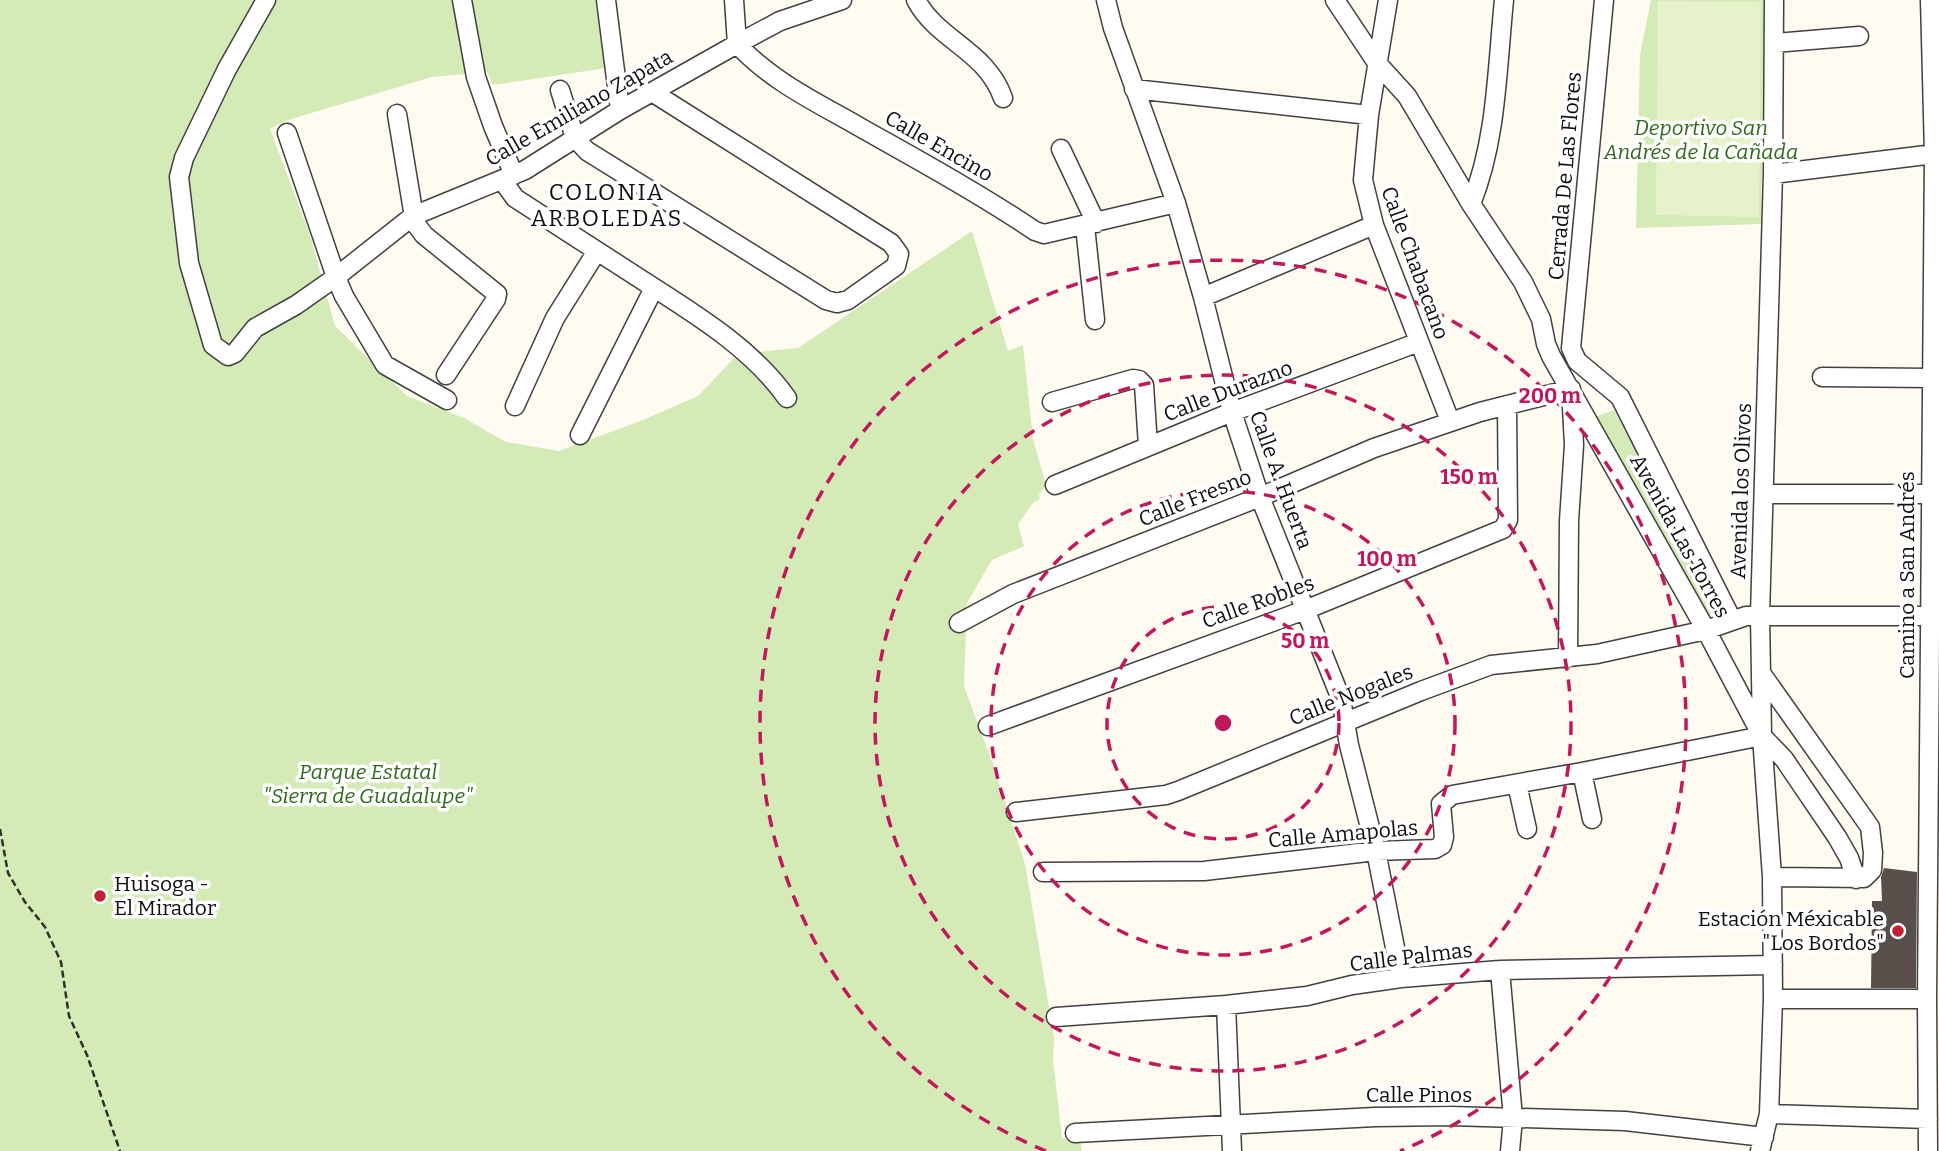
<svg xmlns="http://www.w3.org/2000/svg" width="1939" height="1151" viewBox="0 0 1939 1151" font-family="Bitter,serif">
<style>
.green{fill:#d4ebb8}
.pitch{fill:#e6f2ca}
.building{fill:#584f4a}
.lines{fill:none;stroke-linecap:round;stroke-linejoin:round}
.minor-casing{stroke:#414141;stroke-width:21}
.path{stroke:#303030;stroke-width:2.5;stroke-dasharray:7 3.5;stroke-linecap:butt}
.minor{stroke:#fff;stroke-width:18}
.ring{fill:none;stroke:#c2185b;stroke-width:3.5;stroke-dasharray:12 9}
.poi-dot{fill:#c4212f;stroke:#fff;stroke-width:2.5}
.labels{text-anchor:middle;stroke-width:7;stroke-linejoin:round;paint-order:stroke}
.street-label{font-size:21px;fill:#0e0e0e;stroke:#fff}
.park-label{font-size:21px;font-style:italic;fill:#2f691c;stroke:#fff}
.poi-label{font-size:21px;fill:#0e0e0e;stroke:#fff;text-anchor:start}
.neighbourhood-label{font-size:23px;letter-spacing:2px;fill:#0e0e0e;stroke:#fff}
.centre{fill:#c2185b;stroke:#fff;stroke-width:3.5}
.ring-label{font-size:21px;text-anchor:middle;font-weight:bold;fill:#c2185b;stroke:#fff;stroke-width:7;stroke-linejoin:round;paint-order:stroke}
</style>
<rect width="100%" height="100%" fill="#fffbf0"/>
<!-- green -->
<path class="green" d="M 0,0 L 611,0 L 620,66 L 493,85 L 487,72 L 432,77 L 288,120 L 270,129 L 310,235 L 335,326 L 407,396 L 464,418 L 506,442 L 559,451 L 643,420 L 698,396 L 738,354 L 798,348 L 972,231 L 1008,351 L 1023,345 L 1033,439 L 1046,485 L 1039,495 L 1040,499 L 1033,503 L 1018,524 L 1024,546 L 992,560 L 967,603 L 964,686 L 993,764 L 1025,864 L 1054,1038 L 1053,1060 L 1062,1138 L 1080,1141 L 1082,1151 L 0,1151 Z
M 1651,0 L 1765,0 L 1761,224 L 1636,228 L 1640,55 Z
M 1614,410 L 1721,611 L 1705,616 L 1595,417 Z"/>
<!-- pitch -->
<path class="pitch" d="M 1658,1 L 1761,2 L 1759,217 L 1656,215 Z"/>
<!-- building -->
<path class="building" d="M 1884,868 L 1917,872 L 1916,988 L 1871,988 L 1872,901 L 1882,901 L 1881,877 Z"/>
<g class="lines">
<!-- minor casing -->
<g class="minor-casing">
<path id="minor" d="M 266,0 L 227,69 L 184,158 L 179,177 L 189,263 L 213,345 L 228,356 L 235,353 L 255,328 L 296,305 L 336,277 L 413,216 L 525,170 L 620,110 L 737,44 L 780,21 L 842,0
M 462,0 L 476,77 L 493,126 L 514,175
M 606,0 L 620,110
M 734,0 L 737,44 C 770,80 814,101 856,125 C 916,159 977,192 1035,231 L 1044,234 L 1176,203
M 916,0 C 938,41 986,50 1003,98
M 1106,0 L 1113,28 L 1176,203 L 1203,297 L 1232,412 L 1260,497 L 1341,699 L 1349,745 L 1376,851 L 1401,978
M 1335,0 L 1377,63 L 1407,96 L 1471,204 L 1523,282 L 1541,319 L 1546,344 L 1551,356 L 1706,630 L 1762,736 L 1784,759 L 1837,837 L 1849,858 L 1856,879
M 1388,0 L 1369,115 L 1363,180 L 1374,225 L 1450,421
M 1604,0 L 1571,348 L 1577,361 L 1620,397 L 1732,620
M 1774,43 L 1859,36
M 1134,89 L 1369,115
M 560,90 L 575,138 L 587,151 L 826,300 L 837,303 L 848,300 L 896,266 L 899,254 L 891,243 L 652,92
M 397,114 L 415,223 L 424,235 L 497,294 L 496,299 L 446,375
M 287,133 L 336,277 L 344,296 L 385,365 L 447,400
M 1061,149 L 1096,223
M 1773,174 L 1934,154
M 502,180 L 515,198 C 557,225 599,252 642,280 C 693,313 751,347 787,398
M 1471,204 C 1497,140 1497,68 1504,0
M 1085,226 L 1095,320
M 1203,297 L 1374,225
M 1822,377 L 1932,378
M 1052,402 L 1133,379 L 1139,380 L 1144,385 L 1148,446
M 515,406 L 555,318 L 597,251
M 580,435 L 654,288
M 1055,485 L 1232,412 L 1419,342
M 1764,494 L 1931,494
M 959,623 L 1013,594 L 1260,497 L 1374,448 L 1480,412 L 1571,389 L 1574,445 L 1569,521 L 1568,658
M 1761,673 L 1870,827 L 1873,853 L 1872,870 L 1864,878 L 1772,877
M 988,726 L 1305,610 L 1503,529 L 1508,520 L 1507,405
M 1582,772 L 1592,819
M 1517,784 L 1527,829
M 1016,812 L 1166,795 L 1178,791 L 1421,691 L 1491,665 L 1597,654 L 1706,630 L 1746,616 L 1930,616
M 1043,872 L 1204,871 L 1376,851 L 1435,849 L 1442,845 L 1444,837 L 1441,804 L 1452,795 L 1582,772 L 1762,736
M 1500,970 L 1513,1118 L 1510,1151
M 1773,999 L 1927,999
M 1226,1005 L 1232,1151
M 1056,1017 L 1226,1005 L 1307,996 L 1352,985 L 1401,978 L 1500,970 L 1773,965
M 1769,1114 L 1928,1119
M 1075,1133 L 1375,1117 L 1451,1116 L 1625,1121 L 1764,1137
M 1760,1151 L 1769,1114 L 1773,999 L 1772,877 L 1762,736 L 1760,615 L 1773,174 L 1774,0
M 1928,1151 L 1927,999 L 1934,154 L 1930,0"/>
</g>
<!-- path -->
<path class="path" d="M 0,829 L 8,873 L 25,902 L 45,927 L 61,962 L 69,1016 L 87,1055 L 120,1151"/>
<!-- minor -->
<use href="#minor" class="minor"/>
</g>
<!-- distance rings -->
<g class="ring">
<circle cx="1223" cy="723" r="116"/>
<circle cx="1223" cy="723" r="232"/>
<circle cx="1223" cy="723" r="348"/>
<path d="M1046 1151A463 463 0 1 1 1400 1151"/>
</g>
<!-- markers -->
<g class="poi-dot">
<circle cx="100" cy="896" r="7"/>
<circle cx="1898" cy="931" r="7"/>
</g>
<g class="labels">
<!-- street labels -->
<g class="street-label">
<text transform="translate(579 108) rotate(-30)" y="7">Calle Emiliano Zapata</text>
<text transform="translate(939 146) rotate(30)" y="7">Calle Encino</text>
<text transform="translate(1565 176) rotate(-85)" y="7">Cerrada De Las Flores</text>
<text transform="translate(1415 263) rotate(70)" y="7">Calle Chabacano</text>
<text transform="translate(1228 391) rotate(-21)" y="7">Calle Durazno</text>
<text transform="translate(1281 480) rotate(70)" y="7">Calle A. Huerta</text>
<text transform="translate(1741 491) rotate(-88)" y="7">Avenida los Olivos</text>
<text transform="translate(1195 498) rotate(-22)" y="7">Calle Fresno</text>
<text transform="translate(1680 536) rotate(61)" y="7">Avenida Las Torres</text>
<text transform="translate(1907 575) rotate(-90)" y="7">Camino a San Andrés</text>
<text transform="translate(1258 602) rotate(-20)" y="7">Calle Robles</text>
<text transform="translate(1351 695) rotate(-22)" y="7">Calle Nogales</text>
<text transform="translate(1343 834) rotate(-5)" y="7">Calle Amapolas</text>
<text transform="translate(1411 957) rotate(-7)" y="7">Calle Palmas</text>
<text x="1419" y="1102">Calle Pinos</text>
</g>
<!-- park labels -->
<g class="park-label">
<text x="1701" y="135">Deportivo San<tspan x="1701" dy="24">Andrés de la Cañada</tspan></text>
<text x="368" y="779">Parque Estatal<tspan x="368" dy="24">"Sierra de Guadalupe"</tspan></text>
</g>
<!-- poi labels -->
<g class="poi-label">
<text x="114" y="891">Huisoga -<tspan x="114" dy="24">El Mirador</tspan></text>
<text x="1884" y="926" text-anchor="end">Estación Méxicable<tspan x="1884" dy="24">"Los Bordos"</tspan></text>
</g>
<!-- neighbourhood labels -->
<g class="neighbourhood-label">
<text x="607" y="200">COLONIA<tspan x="607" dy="26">ARBOLEDAS</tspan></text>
</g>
</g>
<circle cx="1223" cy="723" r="10" class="centre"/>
<g class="ring-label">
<text x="1550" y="403">200 m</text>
<text x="1469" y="484">150 m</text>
<text x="1387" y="566">100 m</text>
<text x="1305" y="648">50 m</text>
</g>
</svg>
